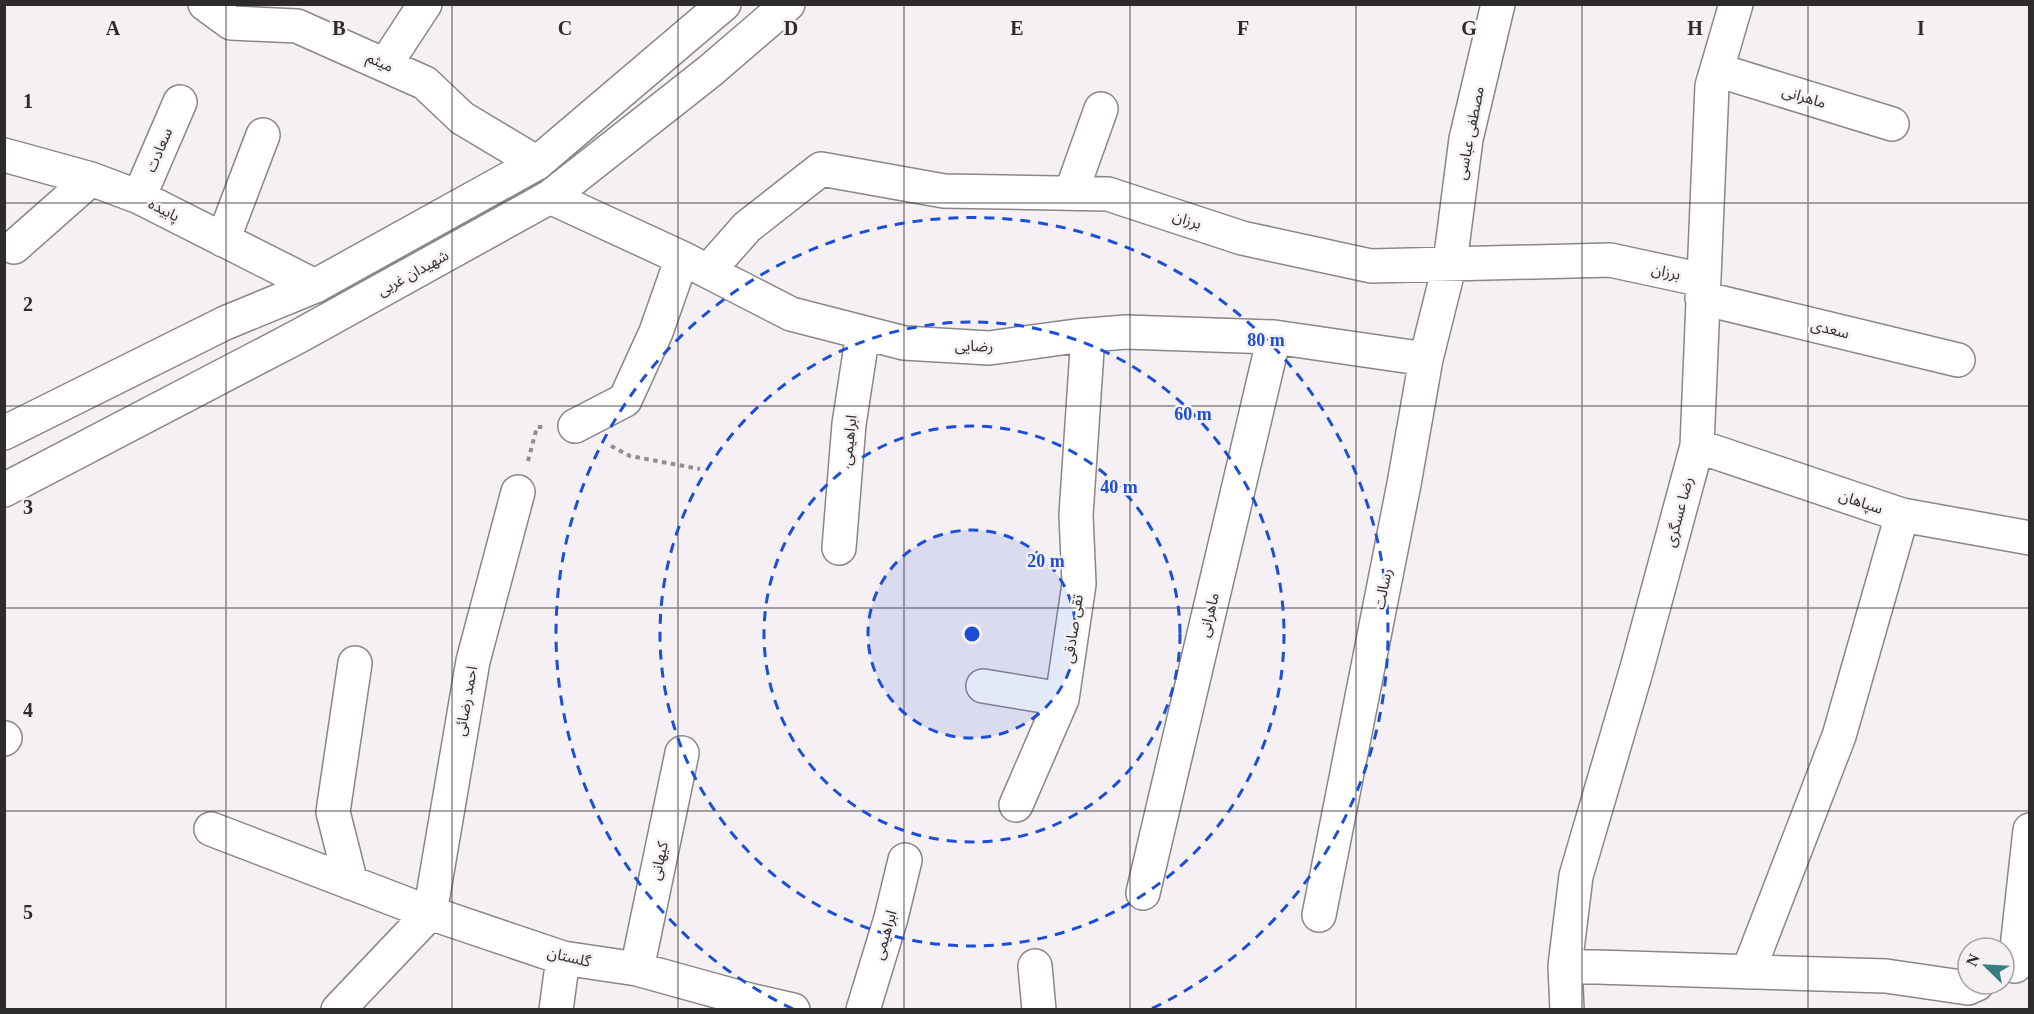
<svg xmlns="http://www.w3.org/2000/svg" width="2034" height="1014" viewBox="0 0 2034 1014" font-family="'Times New Roman','Noto Sans Arabic',serif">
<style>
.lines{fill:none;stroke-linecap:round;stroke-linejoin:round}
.street-casing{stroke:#8b8688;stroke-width:36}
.secondary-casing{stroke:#8b8688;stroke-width:36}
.path{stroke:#918d8f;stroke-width:4;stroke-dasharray:4.5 4.5;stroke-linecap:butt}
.street{stroke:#fff;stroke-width:33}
.secondary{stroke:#fff;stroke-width:33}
.grid{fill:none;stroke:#2d2b2c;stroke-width:1.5;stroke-opacity:0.55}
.ring{fill:none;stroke:#1d4ed8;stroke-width:3;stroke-dasharray:10 8}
.labels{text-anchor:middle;stroke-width:5;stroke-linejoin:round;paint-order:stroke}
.street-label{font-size:15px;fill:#2d2b2c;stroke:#f5f0f3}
.grid-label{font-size:20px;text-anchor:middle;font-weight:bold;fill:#2d2b2c;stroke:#f5f0f3;stroke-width:5;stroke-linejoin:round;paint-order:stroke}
.centre{fill:#1d4ed8;stroke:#f5f0f3;stroke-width:3}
.ring-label{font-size:18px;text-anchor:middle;font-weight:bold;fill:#1d4ed8;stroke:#f5f0f3;stroke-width:5;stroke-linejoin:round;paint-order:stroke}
</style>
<rect width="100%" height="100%" fill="#f5f0f3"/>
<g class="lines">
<!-- street casing -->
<g class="street-casing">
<path id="street" d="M 205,4 L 231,23 L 297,26 L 425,83 L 462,118 L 537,163
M 385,65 L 425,4
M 1717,70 L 1892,124
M 4,155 L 91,179 L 139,197 L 315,286
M 1071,193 L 1101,109
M 139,197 L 180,102
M 550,197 L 682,258 L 791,314 L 904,343 L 989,348 L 1076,336 L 1126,332 L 1274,337 L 1426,359
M 223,240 L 263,135
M 14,247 L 91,179
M 708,271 L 747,227 L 821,169 L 944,191 L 1108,194 L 1242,238 L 1371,266 L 1610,260 L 1703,280
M 1702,298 L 1958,360
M 575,426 L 625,400 L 656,332 L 682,258
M 1697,446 L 1902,515 L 2030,538
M 839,548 L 849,424 L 863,333
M 983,686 L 1062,699
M 4,739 L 5,738
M 1016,805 L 1062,699 L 1079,584 L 1076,515 L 1088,335
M 211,829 L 430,913 L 563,958 L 637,969 L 749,1000 L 793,1010
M 351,883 L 333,812 L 355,663
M 1143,893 L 1274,337
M 1319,915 L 1404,484 L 1426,359 L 1450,263 L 1466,139 L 1498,4
M 1035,966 L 1039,1010
M 1565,966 L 1886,976 L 1968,988 L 1977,984
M 2015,966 L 2030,830
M 637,969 L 682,753
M 1748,972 L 1839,736 L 1902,515
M 338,1010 L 430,913 L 473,661 L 518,492
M 556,1010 L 563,958
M 863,1010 L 891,918 L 905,860
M 1567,1010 L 1565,966 L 1576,876 L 1637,668 L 1697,446 L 1712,86 L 1736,4"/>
</g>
<!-- secondary casing -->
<g class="secondary-casing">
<path id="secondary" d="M 4,433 L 225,323 L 315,286 L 537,163 L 724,4
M 4,490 L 299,336 L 550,197 L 710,71 L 788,4"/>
</g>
<!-- path -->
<path class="path" d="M 611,446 L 630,456 L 700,469
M 528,461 L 537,427 L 543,427"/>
<!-- street -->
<use href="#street" class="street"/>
<!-- secondary -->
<use href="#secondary" class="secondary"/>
</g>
<!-- grid -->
<path class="grid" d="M 226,4 L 226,1010M 452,4 L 452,1010M 678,4 L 678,1010M 904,4 L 904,1010M 1130,4 L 1130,1010M 1356,4 L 1356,1010M 1582,4 L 1582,1010M 1808,4 L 1808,1010M 4,203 L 2030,203M 4,406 L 2030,406M 4,608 L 2030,608M 4,811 L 2030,811"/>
<!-- distance rings -->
<circle cx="972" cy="634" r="104" fill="#1d4ed8" fill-opacity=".12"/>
<g class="ring">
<circle cx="972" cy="634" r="104"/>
<circle cx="972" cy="634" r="208"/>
<circle cx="972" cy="634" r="312"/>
<path d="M793 1009A416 416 0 1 1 1151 1009"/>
</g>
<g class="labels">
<!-- street labels -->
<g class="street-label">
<text transform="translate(380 62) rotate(24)" y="5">میثم</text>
<text transform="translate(1804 97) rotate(17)" y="5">ماهرانی</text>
<text transform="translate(1470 133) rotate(-79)" y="5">مصطفی عباسی</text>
<text transform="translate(159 150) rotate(-67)" y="5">سعادت</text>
<text transform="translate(164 210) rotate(27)" y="5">پابیده</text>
<text transform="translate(1187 220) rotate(18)" y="5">برزان</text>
<text transform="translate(1666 272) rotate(12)" y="5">برزان</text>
<text transform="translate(413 273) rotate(-29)" y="5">شهیدان غربی</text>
<text transform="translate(1830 329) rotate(14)" y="5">سعدی</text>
<text transform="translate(974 346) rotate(1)" y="5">رضایی</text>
<text transform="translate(849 440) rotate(-84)" y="5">ابراهیمی</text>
<text transform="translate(1861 502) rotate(19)" y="5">سپاهان</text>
<text transform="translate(1679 512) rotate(-75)" y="5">رضا عسگری</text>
<text transform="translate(1383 589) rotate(-79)" y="5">رسالت</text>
<text transform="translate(1209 615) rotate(-77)" y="5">ماهرانی</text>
<text transform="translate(1073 629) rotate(-82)" y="5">تقی صادقی</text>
<text transform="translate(466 701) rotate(-80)" y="5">احمد رضائی</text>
<text transform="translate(659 861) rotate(-78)" y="5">کیهانی</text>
<text transform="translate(885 935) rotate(-74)" y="5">ابراهیمی</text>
<text transform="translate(569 957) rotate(13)" y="5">گلستان</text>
</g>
</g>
<g class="grid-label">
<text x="113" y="35">A</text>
<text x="339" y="35">B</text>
<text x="565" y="35">C</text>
<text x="791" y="35">D</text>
<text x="1017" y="35">E</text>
<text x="1243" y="35">F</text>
<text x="1469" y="35">G</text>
<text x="1695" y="35">H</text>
<text x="1921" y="35">I</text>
<text x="28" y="108">1</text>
<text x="28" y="311">2</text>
<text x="28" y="514">3</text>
<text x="28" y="717">4</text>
<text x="28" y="919">5</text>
</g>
<circle cx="972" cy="634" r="9" class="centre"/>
<g class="ring-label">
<text x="1266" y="346">80 m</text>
<text x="1193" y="420">60 m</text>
<text x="1119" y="493">40 m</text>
<text x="1046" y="567">20 m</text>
</g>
<!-- border -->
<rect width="2034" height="1014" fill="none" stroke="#2d2b2c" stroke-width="12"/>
<!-- north arrow -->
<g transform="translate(1986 966) rotate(294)"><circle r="28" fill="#f5f0f3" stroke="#a5a1a3" stroke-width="1.5"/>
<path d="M0-4.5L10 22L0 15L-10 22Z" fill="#377f7f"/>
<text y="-9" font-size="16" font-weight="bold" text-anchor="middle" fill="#2d2b2c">N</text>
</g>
</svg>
